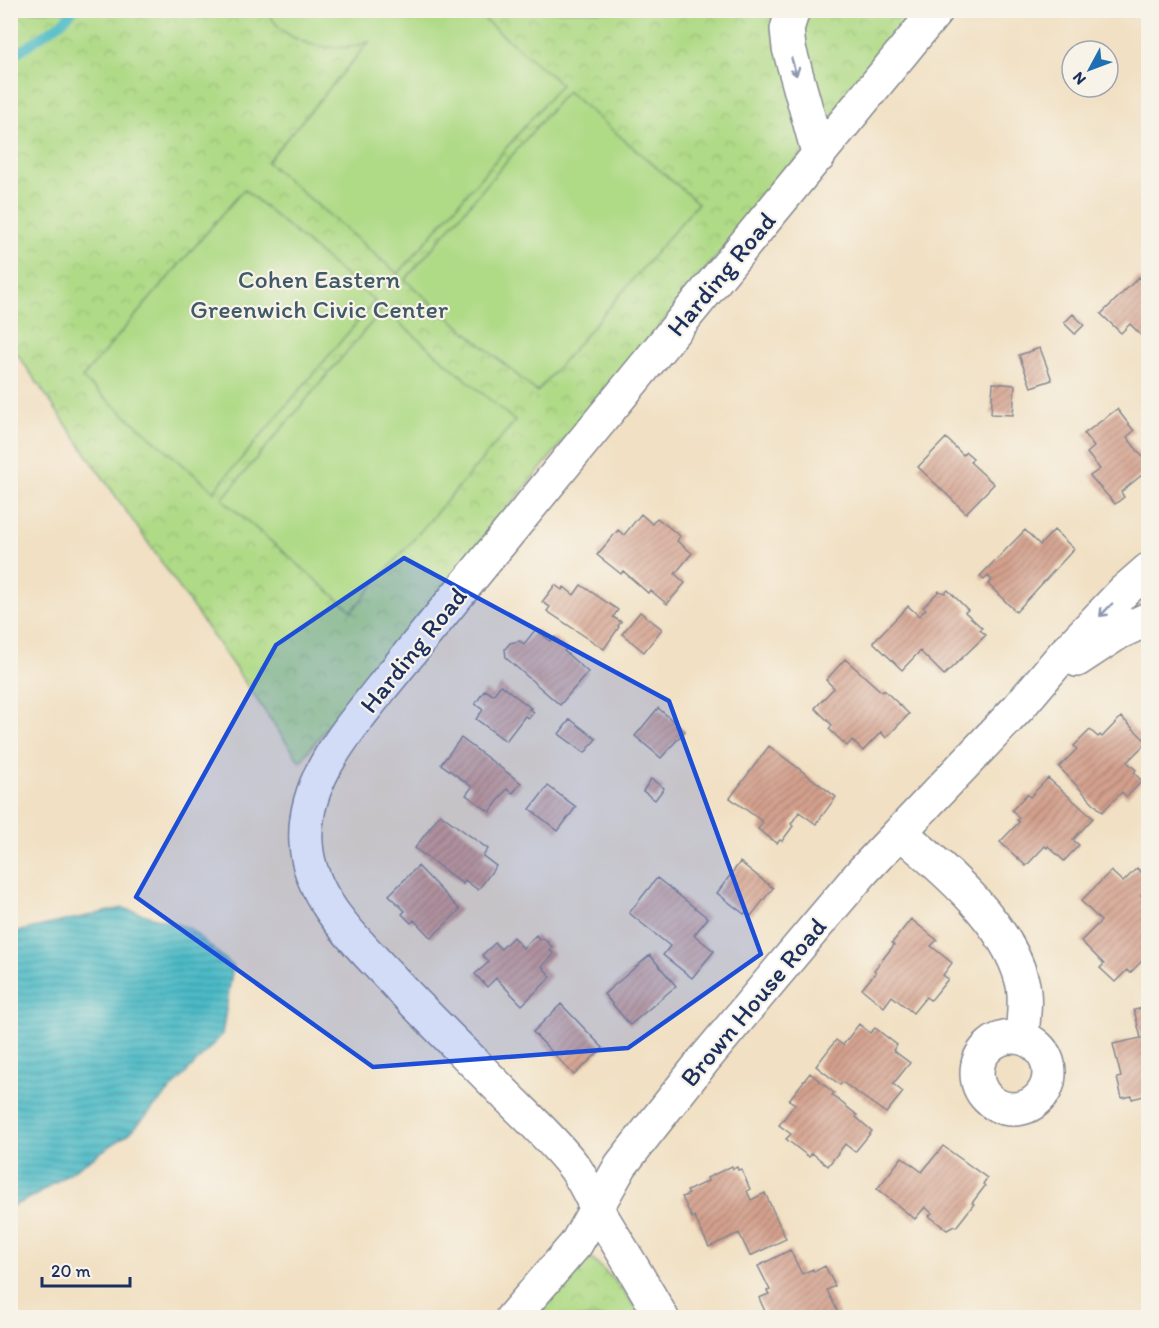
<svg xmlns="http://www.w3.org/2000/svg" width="1159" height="1328" viewBox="0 0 1159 1328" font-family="Itim,sans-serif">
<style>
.park{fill:url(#park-crowns);stroke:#658472;stroke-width:1.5}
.garden{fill:#afda86;stroke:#658472;stroke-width:1.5}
.water{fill:url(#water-rules);stroke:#347492;stroke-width:1.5}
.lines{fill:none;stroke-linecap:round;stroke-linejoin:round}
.stream{stroke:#4cbac6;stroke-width:9}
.building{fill:url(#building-hatch)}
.minor-casing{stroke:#868890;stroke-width:36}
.minor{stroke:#fff;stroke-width:33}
.oneway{stroke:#8d97ae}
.marked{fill:#1d4ed8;fill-opacity:0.2;stroke:#1d4ed8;stroke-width:4.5;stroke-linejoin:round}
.labels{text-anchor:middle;stroke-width:4.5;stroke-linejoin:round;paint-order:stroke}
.street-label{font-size:26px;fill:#1b2f5e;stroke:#f7f3e8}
.park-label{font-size:26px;fill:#405a68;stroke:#f7f3e8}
</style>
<defs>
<pattern id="park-crowns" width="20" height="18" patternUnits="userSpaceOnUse" patternTransform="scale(1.5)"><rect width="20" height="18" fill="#afda86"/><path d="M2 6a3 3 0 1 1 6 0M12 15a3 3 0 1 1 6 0" fill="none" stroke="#96bb76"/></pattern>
<pattern id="water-rules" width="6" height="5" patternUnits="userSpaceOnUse" patternTransform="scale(1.5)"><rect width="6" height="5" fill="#4cbac6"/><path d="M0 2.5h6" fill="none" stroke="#3e98a4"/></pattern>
<pattern id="building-hatch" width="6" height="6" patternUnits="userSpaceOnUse" patternTransform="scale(1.5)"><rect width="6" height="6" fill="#d4a08d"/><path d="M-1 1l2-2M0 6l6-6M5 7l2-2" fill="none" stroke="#ab8376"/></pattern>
</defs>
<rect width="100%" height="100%" fill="#f7f3e8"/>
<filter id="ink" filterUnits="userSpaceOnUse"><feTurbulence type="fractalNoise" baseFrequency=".0167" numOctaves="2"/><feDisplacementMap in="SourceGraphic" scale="12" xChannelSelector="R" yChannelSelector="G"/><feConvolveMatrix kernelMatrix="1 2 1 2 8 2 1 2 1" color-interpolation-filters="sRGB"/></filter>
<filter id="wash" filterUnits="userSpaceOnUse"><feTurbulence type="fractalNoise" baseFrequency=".008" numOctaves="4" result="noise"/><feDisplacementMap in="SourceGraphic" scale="24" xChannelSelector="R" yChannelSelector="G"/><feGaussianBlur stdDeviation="1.35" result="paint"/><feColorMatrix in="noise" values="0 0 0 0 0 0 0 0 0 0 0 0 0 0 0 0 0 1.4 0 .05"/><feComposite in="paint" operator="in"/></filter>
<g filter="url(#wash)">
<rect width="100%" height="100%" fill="#f1e0c3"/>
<!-- park -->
<path class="park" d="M 10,11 L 916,11 L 789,170 L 345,704 L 300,762 L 11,345 Z
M 576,1244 L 615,1281 L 645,1318 L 511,1318 Z"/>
<!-- garden -->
<path class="garden" d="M 266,11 L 474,11 L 561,84 L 398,274 L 267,162 L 369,42 C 342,52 304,49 281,29 C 275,24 270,16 266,11 Z
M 567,91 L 698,203 L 537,392 L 405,280 Z
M 244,189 L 375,301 L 214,491 L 82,378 Z
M 383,309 L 515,421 L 352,611 L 222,499 Z"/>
<!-- water -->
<path class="water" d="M 123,908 L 189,928 L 233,966 L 222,1035 L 130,1133 L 36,1195 L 11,1207 L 11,933 Z"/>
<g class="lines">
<!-- stream -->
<path class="stream" d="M 10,58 L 61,23 L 74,10"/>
</g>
<g id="blocks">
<!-- building -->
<path class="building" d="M 1139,277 L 1148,287 L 1148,337 L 1146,340 L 1130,324 L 1121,333 L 1101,314 Z
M 1073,314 L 1084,325 L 1075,334 L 1064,323 Z
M 1040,348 L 1052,380 L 1031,387 L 1019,355 Z
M 993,383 L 1015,385 L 1013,415 L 991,414 Z
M 1117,409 L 1134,431 L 1127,437 L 1148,464 L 1148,470 L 1121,492 L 1124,497 L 1115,504 L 1090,476 L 1100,469 L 1087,453 L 1094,447 L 1084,434 Z
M 946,438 L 963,455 L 966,452 L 973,458 L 970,462 L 994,484 L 966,513 L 918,467 Z
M 641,514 L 652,524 L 657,518 L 680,536 L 677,541 L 692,553 L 675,574 L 685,583 L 667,604 L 650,590 L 648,593 L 623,571 L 621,574 L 597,555 L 618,530 L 624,535 Z
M 1025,530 L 1040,545 L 1054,530 L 1074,549 L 1016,612 L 988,584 L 992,580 L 988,576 L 984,580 L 980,576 Z
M 555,585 L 562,590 L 564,587 L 574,595 L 581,585 L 618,610 L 613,617 L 621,622 L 618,626 L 619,627 L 604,649 L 547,611 L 550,607 L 542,602 Z
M 948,590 L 968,610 L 965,612 L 982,628 L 980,630 L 986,635 L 944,675 L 920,651 L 902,670 L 873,642 L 908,606 L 919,616 L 926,609 L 923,607 L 939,591 L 945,593 Z
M 640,612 L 662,629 L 644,652 L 622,634 Z
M 536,629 L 550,641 L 555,637 L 567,648 L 564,651 L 588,672 L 560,705 L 506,658 L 505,649 L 510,643 L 520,641 L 524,644 Z
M 845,659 L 882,692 L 884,690 L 909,714 L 886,738 L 881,732 L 863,751 L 852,740 L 847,746 L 829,729 L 832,725 L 815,708 L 834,688 L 826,680 Z
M 501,685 L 531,708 L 529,709 L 534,712 L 529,718 L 525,716 L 506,741 L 476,719 L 483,710 L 475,704 L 485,690 L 493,695 Z
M 658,708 L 685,731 L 661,758 L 635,736 Z
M 1121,717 L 1147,742 L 1127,762 L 1136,770 L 1134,773 L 1142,781 L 1127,797 L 1122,792 L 1102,812 L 1059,767 L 1077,749 L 1074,746 L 1090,730 L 1098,737 L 1100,735 L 1102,737 Z
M 570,719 L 596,739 L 585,753 L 559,734 Z
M 461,738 L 521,783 L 513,793 L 507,789 L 490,812 L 466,795 L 472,787 L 441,764 Z
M 769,746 L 836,797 L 816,824 L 799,812 L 791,824 L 793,826 L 782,841 L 780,840 L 777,843 L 758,829 L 763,822 L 730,798 Z
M 1048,778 L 1093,818 L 1073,840 L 1079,845 L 1064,861 L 1048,846 L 1047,848 L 1045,846 L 1026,866 L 1000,842 L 1019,822 L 1017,820 L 1019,818 L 1012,810 L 1027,794 L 1030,797 Z
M 651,779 L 664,788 L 655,800 L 643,791 Z
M 548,786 L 576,807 L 558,831 L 530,809 Z
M 440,814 L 488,849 L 483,856 L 496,866 L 478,890 L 465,880 L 463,884 L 415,848 Z
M 740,862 L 773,888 L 751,916 L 746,912 L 744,914 L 717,893 Z
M 418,866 L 460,910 L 431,938 L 414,920 L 411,923 L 402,914 L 405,911 L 389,895 Z
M 1137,868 L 1148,879 L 1148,887 L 1141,895 L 1148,903 L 1148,955 L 1130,973 L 1127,970 L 1115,982 L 1100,968 L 1104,964 L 1081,941 L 1101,921 L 1081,901 L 1111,871 L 1123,882 Z
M 657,878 L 708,918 L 694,935 L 714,951 L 692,978 L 663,955 L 670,946 L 629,913 Z
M 911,919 L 937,940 L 931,946 L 952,963 L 943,975 L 948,979 L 932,999 L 930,1000 L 926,997 L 913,1013 L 892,996 L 884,1007 L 862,989 L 876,972 L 874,970 L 894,945 L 892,943 Z
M 536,935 L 540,940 L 543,938 L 552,947 L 549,949 L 554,954 L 542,966 L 551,977 L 522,1005 L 496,978 L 487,987 L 475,974 L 489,962 L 482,955 L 495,943 L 501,949 L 513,937 L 523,948 Z
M 650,955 L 676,986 L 630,1025 L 604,994 Z
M 561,1004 L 603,1048 L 574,1075 L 533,1032 Z
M 1148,1007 L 1148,1095 L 1132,1099 L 1132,1096 L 1122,1098 L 1117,1078 L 1121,1077 L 1113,1044 L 1141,1038 L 1134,1010 Z
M 859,1024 L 870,1033 L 875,1028 L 897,1045 L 893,1050 L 910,1063 L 893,1084 L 903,1092 L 886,1113 L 842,1082 L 840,1085 L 816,1066 L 836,1040 L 843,1045 Z
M 810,1073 L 834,1093 L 832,1095 L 857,1115 L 856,1117 L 872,1131 L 855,1152 L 845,1144 L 828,1166 L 812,1153 L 809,1157 L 786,1139 L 791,1134 L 779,1125 L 795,1104 L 789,1100 Z
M 943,1146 L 987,1178 L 983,1184 L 985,1186 L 972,1203 L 974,1204 L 956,1227 L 954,1226 L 947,1230 L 929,1216 L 932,1213 L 925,1207 L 915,1219 L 877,1189 L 902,1157 L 922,1172 Z
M 732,1166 L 733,1169 L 737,1167 L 738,1170 L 741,1169 L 750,1189 L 747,1191 L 751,1200 L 765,1193 L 786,1239 L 750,1256 L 739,1233 L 709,1247 L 694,1216 L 692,1218 L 682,1197 L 689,1194 L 687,1191 L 708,1181 L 707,1178 Z
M 790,1250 L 802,1274 L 813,1269 L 814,1272 L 825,1266 L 835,1286 L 827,1290 L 839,1314 L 831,1318 L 768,1318 L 759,1298 L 769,1294 L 767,1291 L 770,1290 L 758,1266 Z"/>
</g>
</g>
<g filter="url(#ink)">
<use href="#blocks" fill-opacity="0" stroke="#868890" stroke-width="1.5"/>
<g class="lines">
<!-- minor casing -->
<g class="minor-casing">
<path id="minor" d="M 793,10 L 787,29 L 789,48 L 819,156
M 1077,660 L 1118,633 L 1148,619
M 900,832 C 945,870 1007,922 1022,981 C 1027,999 1023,1019 1022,1037
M977 1073a36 36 0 1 1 72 0a36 36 0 1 1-72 0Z
M 512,1318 L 576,1244 L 621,1165 L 703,1061 L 823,918 L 863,871 L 1019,707 L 1063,655 L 1124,591 L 1148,570
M 662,1318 C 642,1282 620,1247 599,1212 C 591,1197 584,1181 575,1168 C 556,1143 531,1120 509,1098 C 470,1058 429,1019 391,978 C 355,940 309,898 306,843 C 302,781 347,732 382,687 L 937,10"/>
</g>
<!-- minor -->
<use href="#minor" class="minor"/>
</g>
<!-- one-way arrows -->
<defs><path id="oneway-shaft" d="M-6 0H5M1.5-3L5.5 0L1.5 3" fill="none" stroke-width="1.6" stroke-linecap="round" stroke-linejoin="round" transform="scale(1.5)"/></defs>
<g class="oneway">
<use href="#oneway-shaft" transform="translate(794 67) rotate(74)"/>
<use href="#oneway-shaft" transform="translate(1106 610) rotate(134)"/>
</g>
</g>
<!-- marked area -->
<path class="marked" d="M 404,558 L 669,701 L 761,954 L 628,1048 L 373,1067 L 136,897 L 276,645 Z"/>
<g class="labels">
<!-- street labels -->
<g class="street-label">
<text transform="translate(721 274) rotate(-50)" y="9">Harding Road</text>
<text transform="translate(413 650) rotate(-51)" y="9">Harding Road</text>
<text transform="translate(753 1002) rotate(-50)" y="9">Brown House Road</text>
</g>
<!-- park labels -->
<g class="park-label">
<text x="319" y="288">Cohen Eastern<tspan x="319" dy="30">Greenwich Civic Center</tspan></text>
</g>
</g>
<!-- margin -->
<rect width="1159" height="1328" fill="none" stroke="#f7f3e8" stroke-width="36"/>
<!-- north arrow -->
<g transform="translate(1090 69) rotate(229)"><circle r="28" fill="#f7f3e8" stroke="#9fa5b1" stroke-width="1.5"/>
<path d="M0-4.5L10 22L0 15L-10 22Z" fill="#1f6fb2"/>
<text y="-9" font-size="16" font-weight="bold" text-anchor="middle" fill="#1b2f5e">N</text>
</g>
<!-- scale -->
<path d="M42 1277v9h88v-9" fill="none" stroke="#1b2f5e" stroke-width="3"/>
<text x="51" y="1277" font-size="18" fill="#1b2f5e" stroke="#f7f3e8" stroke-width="4.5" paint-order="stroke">20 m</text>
</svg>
